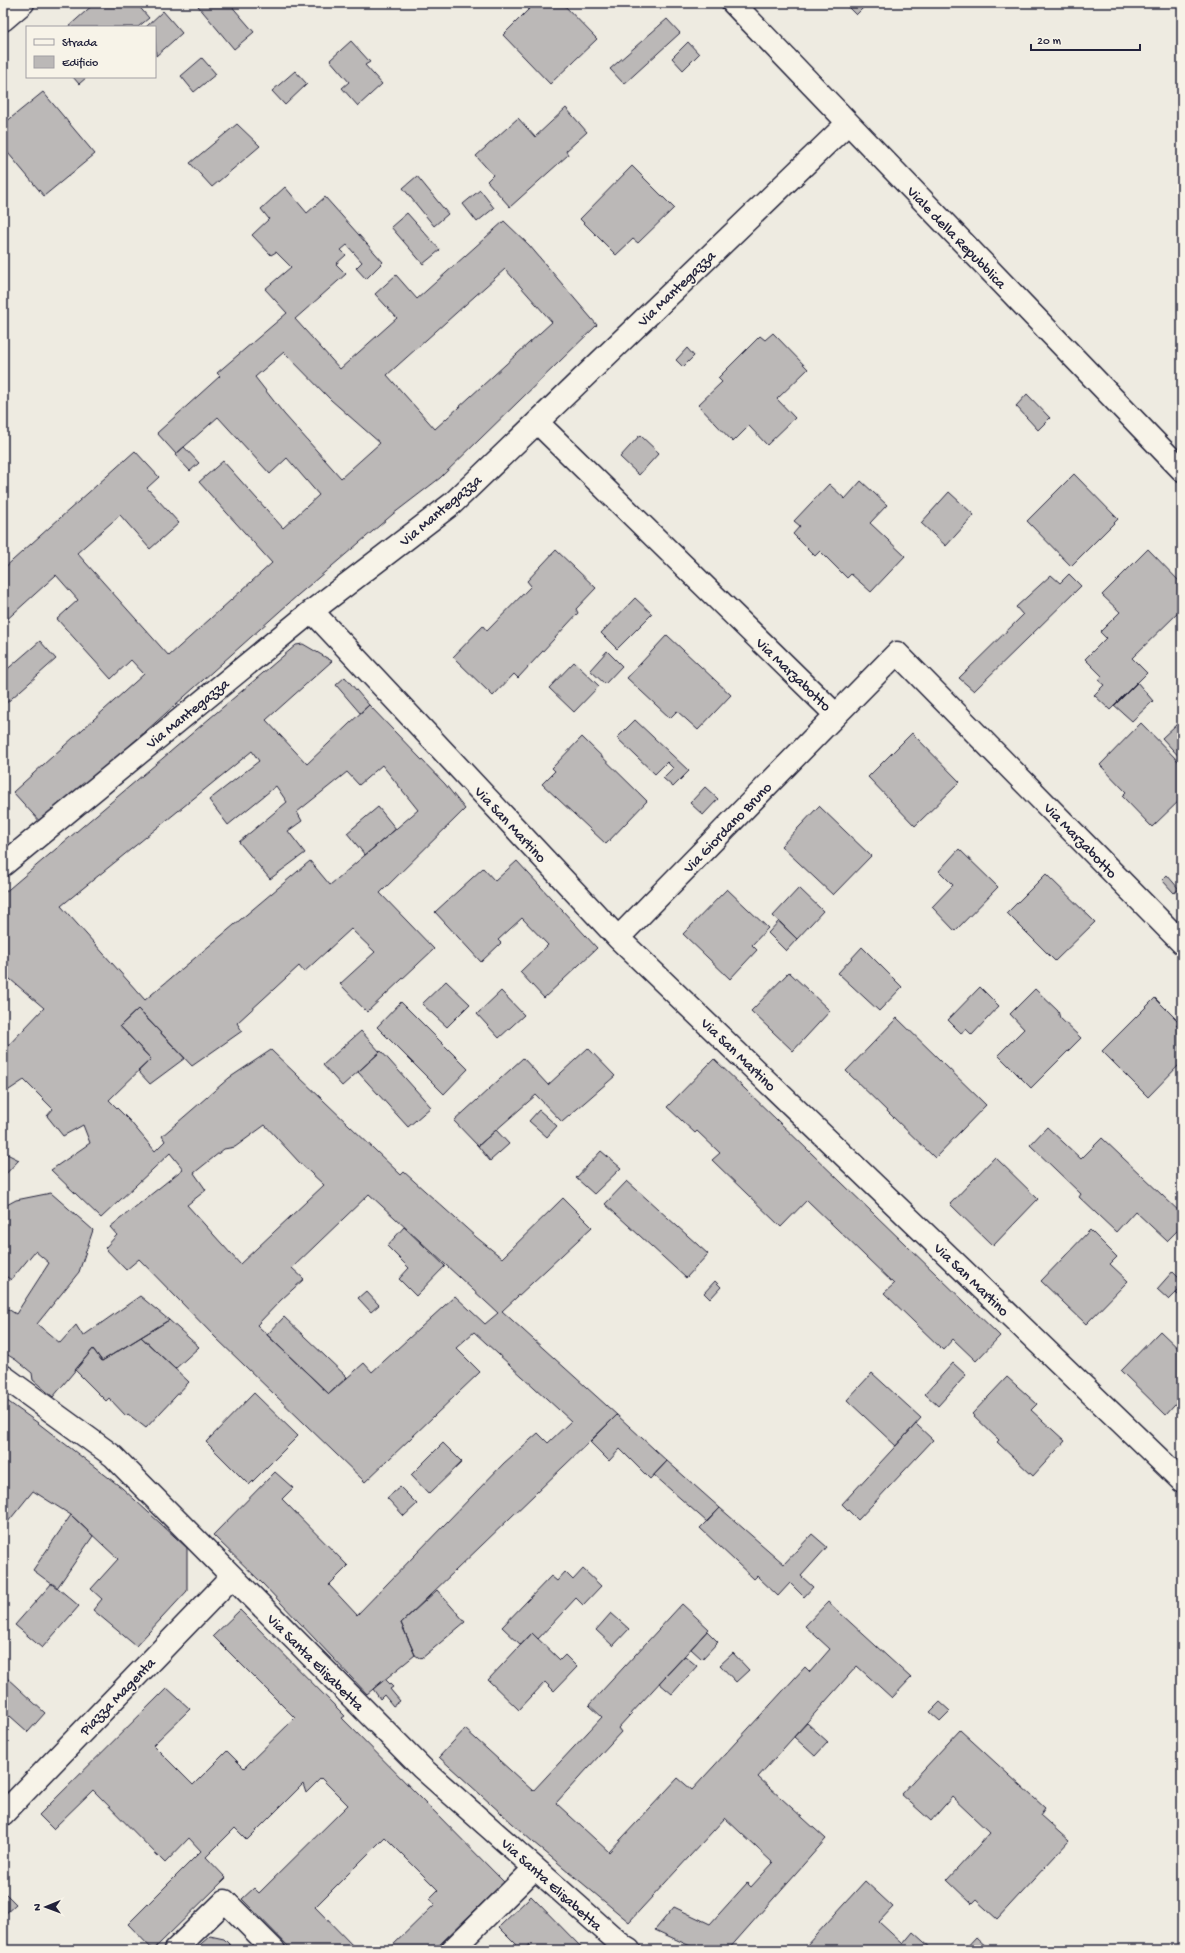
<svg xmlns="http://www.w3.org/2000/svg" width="1185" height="1953" viewBox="0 0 1185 1953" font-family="'Gochi Hand',sans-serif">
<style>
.building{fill:#bbb8b7;stroke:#22223b;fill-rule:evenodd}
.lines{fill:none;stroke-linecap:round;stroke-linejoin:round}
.minor-casing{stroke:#22223b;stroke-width:25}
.minor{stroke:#f7f3e8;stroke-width:22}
.labels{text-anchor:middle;stroke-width:3.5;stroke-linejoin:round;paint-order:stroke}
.street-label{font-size:15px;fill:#22223b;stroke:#f7f3e8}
</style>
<rect width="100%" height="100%" fill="#eeebe1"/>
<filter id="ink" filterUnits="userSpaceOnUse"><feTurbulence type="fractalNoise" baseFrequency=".025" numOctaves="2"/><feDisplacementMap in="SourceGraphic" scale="8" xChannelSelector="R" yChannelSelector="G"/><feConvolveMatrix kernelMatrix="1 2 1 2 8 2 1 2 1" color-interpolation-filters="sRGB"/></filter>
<g filter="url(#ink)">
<!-- building -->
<path class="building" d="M 95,3 L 98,5 L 100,3 L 136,3 L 149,18 L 138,27 L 68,27 Z
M 202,3 L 229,3 L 254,32 L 234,49 L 198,6 Z
M 535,3 L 562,3 L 597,39 L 550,84 L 503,35 Z
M 844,3 L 868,3 L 856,15 Z
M 163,11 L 182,33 L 156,56 L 155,27 L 146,27 Z
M 667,19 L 680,33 L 624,84 L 610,69 Z
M 351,41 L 370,62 L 365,65 L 382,84 L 358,106 L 342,88 L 349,82 L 330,60 Z
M 688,42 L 699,54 L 683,70 L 672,58 Z
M 202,58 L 216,74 L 194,92 L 181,76 Z
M 295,71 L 307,84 L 285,105 L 272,91 Z
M 73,77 L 87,77 L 79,84 Z
M 43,92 L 95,154 L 44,196 L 3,147 L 3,118 L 6,122 Z
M 566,108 L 587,132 L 566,151 L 568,155 L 510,207 L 487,181 L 493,175 L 476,156 L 518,118 L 535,137 Z
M 237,124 L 260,146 L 212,187 L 190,163 Z
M 632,166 L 674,208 L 638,243 L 633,239 L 616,255 L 580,219 Z
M 417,176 L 448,214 L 434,226 L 403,188 Z
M 285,187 L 307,213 L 325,197 L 383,262 L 366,279 L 356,268 L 362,262 L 347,245 L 341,250 L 346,255 L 336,264 L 346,274 L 295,319 L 340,369 L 397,318 L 375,294 L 396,275 L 417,299 L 504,221 L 529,245 L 597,325 L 440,478 L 393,514 L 298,595 L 42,824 L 13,792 L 144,674 L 131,660 L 111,679 L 57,619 L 78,600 L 56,575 L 3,623 L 3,569 L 135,451 L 159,477 L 147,488 L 179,523 L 150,549 L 120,515 L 77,553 L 169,656 L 272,563 L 199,482 L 223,461 L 283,528 L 319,495 L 287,458 L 270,474 L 218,417 L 176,454 L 157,433 L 220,376 L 217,373 L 287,313 L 265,289 L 291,267 L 276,252 L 271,255 L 252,235 L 269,219 L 261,209 ZM 505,269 L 552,322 L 435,429 L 387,375 ZM 284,352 L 331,400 L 380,443 L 341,478 L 284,414 L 255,377 Z
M 480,190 L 494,208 L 477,222 L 463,204 Z
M 407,213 L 440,250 L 423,264 L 391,227 Z
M 773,333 L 808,369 L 777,399 L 795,418 L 767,445 L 749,426 L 733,442 L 698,405 L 722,382 L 718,378 L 760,336 L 765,340 Z
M 687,348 L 694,356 L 683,367 L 676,360 Z
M 1027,394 L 1050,418 L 1038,430 L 1016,406 Z
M 640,435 L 659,453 L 639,475 L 620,457 Z
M 184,447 L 199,463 L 190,471 L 175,455 Z
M 1074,474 L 1118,519 L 1071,566 L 1027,521 Z
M 861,481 L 887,505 L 870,523 L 905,556 L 871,592 L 851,574 L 847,578 L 820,551 L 815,556 L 793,534 L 800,526 L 794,521 L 829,484 L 845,499 Z
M 949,492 L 974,515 L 946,546 L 921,523 Z
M 1148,549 L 1182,584 L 1182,609 L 1132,658 L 1147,673 L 1110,710 L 1094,695 L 1104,685 L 1098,680 L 1102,676 L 1085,659 L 1106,638 L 1100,632 L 1120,612 L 1102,595 Z
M 556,550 L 596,588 L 576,609 L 578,613 L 518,678 L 514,674 L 493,696 L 453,657 L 483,626 L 487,631 L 531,586 L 527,581 Z
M 1069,574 L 1081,586 L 974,691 L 959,678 L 1023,615 L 1016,607 L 1051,575 L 1060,583 Z
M 635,598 L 652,614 L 617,649 L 601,633 Z
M 667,635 L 731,695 L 698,730 L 677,711 L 670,718 L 627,678 Z
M 40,641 L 56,659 L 3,706 L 3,673 Z
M 303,644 L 332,661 L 266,720 L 307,764 L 369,705 L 445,784 L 465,809 L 380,893 L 434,949 L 367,1012 L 340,984 L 375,952 L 351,929 L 304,972 L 299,966 L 237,1023 L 242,1031 L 192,1066 L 138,1009 L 120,1026 L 151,1059 L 109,1100 L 129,1120 L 155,1151 L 165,1141 L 162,1136 L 229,1078 L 271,1050 L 401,1175 L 404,1172 L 476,1237 L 502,1258 L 563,1198 L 592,1227 L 502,1311 L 617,1415 L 401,1623 L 415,1655 L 367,1694 L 263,1584 L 213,1535 L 275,1472 L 293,1488 L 282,1499 L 348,1566 L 329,1585 L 357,1615 L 504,1463 L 538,1433 L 548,1443 L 571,1421 L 474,1332 L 456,1348 L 480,1372 L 365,1482 L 215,1337 L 139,1259 L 126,1270 L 105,1248 L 117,1235 L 110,1227 L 183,1169 L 170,1153 L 101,1218 L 51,1170 L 90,1143 L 83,1125 L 63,1136 L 47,1116 L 53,1109 L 24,1080 L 3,1094 L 3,1051 L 44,1008 L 4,974 L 3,975 L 3,894 L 296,645 ZM 252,751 L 259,761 L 209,800 L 228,825 L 276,786 L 287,802 L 239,842 L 270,879 L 305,853 L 288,831 L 302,821 L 297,812 L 347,772 L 359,785 L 382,765 L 418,810 L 330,885 L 310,861 L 145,1000 L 61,906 ZM 265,1125 L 299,1162 L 324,1185 L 240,1264 L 187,1205 L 206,1190 L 194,1173 L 224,1149 L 235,1147 ZM 369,1194 L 498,1313 L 485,1324 L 455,1296 L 372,1372 L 364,1363 L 329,1394 L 257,1325 L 281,1300 L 304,1279 L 292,1268 Z
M 607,651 L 622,666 L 605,684 L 590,670 Z
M 574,662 L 599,686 L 574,712 L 549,688 Z
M 345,677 L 369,705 L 360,713 L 336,685 Z
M 1137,682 L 1153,701 L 1132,721 L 1114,705 Z
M 635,720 L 689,771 L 673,787 L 663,778 L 673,768 L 667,762 L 655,774 L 617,738 Z
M 1141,723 L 1182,765 L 1182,798 L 1152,827 L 1122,796 L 1126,792 L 1100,765 Z
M 1177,724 L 1182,730 L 1182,760 L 1162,738 Z
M 912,733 L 960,782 L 915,826 L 868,777 Z
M 582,737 L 647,801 L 606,844 L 542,784 L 555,771 L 552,768 Z
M 705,787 L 718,799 L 703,815 L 690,803 Z
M 819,806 L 871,856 L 833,895 L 781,846 Z
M 378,807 L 396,829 L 365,855 L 347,833 Z
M 959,849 L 998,887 L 955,931 L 932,907 L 953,885 L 939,871 Z
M 517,861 L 597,948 L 544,998 L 520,972 L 548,945 L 522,918 L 498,940 L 501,943 L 481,962 L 435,912 L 483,868 L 495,881 Z
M 1046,874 L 1095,922 L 1055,961 L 1007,913 Z
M 1167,875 L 1179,889 L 1174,893 L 1162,880 Z
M 799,888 L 823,911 L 797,939 L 773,916 Z
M 727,889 L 768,928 L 752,945 L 757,950 L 730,979 L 683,934 Z
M 779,921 L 797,939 L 786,951 L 768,933 Z
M 862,947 L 902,987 L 879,1011 L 838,973 Z
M 789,972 L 830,1011 L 793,1051 L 751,1011 Z
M 446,981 L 470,1004 L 447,1027 L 422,1004 Z
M 980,987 L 999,1006 L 972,1035 L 966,1029 L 961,1033 L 948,1020 Z
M 1035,989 L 1058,1011 L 1060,1018 L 1081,1038 L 1031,1088 L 998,1055 L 1024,1029 L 1010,1014 Z
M 501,991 L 524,1015 L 499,1038 L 477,1014 Z
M 1155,998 L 1179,1022 L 1176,1025 L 1182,1031 L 1182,1062 L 1148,1097 L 1102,1051 Z
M 401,1002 L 468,1069 L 444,1094 L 377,1027 Z
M 138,1009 L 185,1058 L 150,1084 L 138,1071 L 151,1059 L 120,1026 Z
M 897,1018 L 986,1105 L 935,1158 L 846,1071 Z
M 361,1031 L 380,1052 L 342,1086 L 323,1065 Z
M 588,1048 L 615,1076 L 562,1122 L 536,1095 L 478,1146 L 454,1121 L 523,1058 L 548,1085 Z
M 381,1051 L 431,1107 L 408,1127 L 358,1072 Z
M 714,1059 L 1000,1336 L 976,1361 L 953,1339 L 943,1350 L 884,1293 L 894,1284 L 807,1200 L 781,1227 L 712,1160 L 720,1153 L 697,1131 L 695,1133 L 667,1107 Z
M 539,1110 L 557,1126 L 547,1137 L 529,1121 Z
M 1047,1127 L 1081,1159 L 1102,1138 L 1182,1214 L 1182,1226 L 1167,1241 L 1135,1211 L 1116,1232 L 1079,1197 L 1081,1194 L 1030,1145 Z
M 496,1130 L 509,1144 L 490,1161 L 478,1146 Z
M 601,1151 L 621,1168 L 594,1194 L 576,1178 Z
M 3,1152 L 19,1160 L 3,1177 Z
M 995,1157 L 1038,1199 L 993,1246 L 950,1204 Z
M 627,1181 L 708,1254 L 686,1278 L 605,1204 Z
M 51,1193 L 93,1230 L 79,1272 L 37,1324 L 60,1343 L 76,1325 L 83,1336 L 140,1296 L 169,1320 L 102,1361 L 93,1349 L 53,1397 L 33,1380 L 32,1373 L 16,1360 L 3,1352 L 3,1306 L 16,1314 L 49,1263 L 35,1251 L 11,1280 L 3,1274 L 3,1207 L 16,1200 Z
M 404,1227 L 445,1266 L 416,1296 L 399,1279 L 409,1268 L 387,1246 Z
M 1090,1230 L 1117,1257 L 1110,1264 L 1128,1281 L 1086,1324 L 1041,1281 Z
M 1173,1271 L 1182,1280 L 1182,1287 L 1169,1300 L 1157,1289 Z
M 715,1281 L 721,1287 L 710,1299 L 704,1293 Z
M 1182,1287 L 1182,1299 L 1176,1293 Z
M 366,1291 L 379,1305 L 371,1312 L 358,1298 Z
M 284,1317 L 347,1377 L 329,1394 L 267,1335 Z
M 169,1320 L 199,1347 L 175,1369 L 141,1337 Z
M 1160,1331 L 1182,1352 L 1182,1397 L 1166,1415 L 1121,1371 Z
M 141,1337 L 189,1382 L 146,1428 L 128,1414 L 126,1416 L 109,1398 L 106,1401 L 75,1370 L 93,1349 L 102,1361 Z
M 953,1363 L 966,1375 L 938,1406 L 925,1394 Z
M 872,1373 L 921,1418 L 896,1446 L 847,1400 Z
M 1007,1377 L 1037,1404 L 1031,1410 L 1065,1441 L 1033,1476 L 997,1442 L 999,1440 L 972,1414 Z
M 254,1393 L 298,1436 L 249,1485 L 206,1442 Z
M 3,1398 L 38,1423 L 122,1488 L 187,1548 L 187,1591 L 136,1646 L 93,1610 L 102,1599 L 91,1589 L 118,1559 L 71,1515 L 33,1491 L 3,1528 L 3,1461 L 5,1459 L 3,1457 Z
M 617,1415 L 667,1461 L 650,1479 L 620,1449 L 609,1461 L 590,1442 Z
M 916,1424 L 933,1440 L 858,1520 L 842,1504 Z
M 443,1443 L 462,1462 L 429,1494 L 411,1475 Z
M 667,1461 L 720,1508 L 707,1522 L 654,1475 Z
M 400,1487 L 417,1504 L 404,1516 L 387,1498 Z
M 720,1508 L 784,1564 L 812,1534 L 827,1547 L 801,1576 L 813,1587 L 804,1597 L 790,1583 L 778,1596 L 757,1576 L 754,1579 L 700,1528 Z
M 71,1515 L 93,1536 L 57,1588 L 33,1570 Z
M 583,1569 L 601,1586 L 583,1605 L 576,1598 L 538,1639 L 532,1633 L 521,1645 L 502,1627 L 551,1576 L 557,1581 L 565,1572 L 573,1580 Z
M 52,1583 L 79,1606 L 42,1648 L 15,1625 Z
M 437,1590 L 465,1622 L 421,1659 L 415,1655 L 401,1623 Z
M 828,1602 L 911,1678 L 892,1698 L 857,1666 L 758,1777 L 826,1839 L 728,1950 L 699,1950 L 655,1930 L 674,1907 L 710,1924 L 747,1883 L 751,1887 L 773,1863 L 725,1818 L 629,1922 L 533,1842 L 439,1757 L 465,1729 L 533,1791 L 602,1717 L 589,1705 L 682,1604 L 709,1629 L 618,1728 L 621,1732 L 556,1803 L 609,1852 L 678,1778 L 692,1790 L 805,1667 L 810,1672 L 830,1649 L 805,1626 Z
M 240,1610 L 345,1716 L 342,1718 L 504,1882 L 434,1950 L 388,1950 L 435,1904 L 429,1899 L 438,1890 L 385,1837 L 315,1907 L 357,1950 L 292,1950 L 242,1899 L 254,1888 L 259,1893 L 348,1805 L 321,1778 L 306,1793 L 303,1784 L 247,1840 L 235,1828 L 206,1857 L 226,1878 L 153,1950 L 128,1924 L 201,1851 L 189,1838 L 165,1863 L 93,1790 L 53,1829 L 39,1815 L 167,1688 L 190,1709 L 153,1745 L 193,1785 L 227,1751 L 244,1768 L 295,1718 L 213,1636 Z
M 611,1613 L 629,1629 L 613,1646 L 596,1630 Z
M 707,1631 L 718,1642 L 702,1659 L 691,1649 Z
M 532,1633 L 560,1660 L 565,1655 L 577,1667 L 554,1691 L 545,1682 L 519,1710 L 488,1680 Z
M 733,1653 L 749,1670 L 736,1682 L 720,1665 Z
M 685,1656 L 697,1666 L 672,1694 L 659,1683 Z
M 7,1678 L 45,1713 L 28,1732 L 10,1716 L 7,1719 L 3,1716 L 3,1681 L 4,1683 Z
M 385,1679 L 393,1687 L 390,1689 L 400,1701 L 393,1706 L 384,1695 L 380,1699 L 373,1689 Z
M 940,1702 L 950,1711 L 940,1721 L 930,1712 Z
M 807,1723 L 828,1742 L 815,1756 L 794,1737 Z
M 960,1730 L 1045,1808 L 1040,1815 L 1069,1841 L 997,1919 L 976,1900 L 972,1904 L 947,1880 L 990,1833 L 952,1797 L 931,1821 L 901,1794 Z
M 865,1881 L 893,1907 L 879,1922 L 903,1944 L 913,1932 L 933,1950 L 810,1950 L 806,1946 Z
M 3,1891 L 16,1904 L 3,1916 Z
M 531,1896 L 584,1950 L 534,1950 L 529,1945 L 522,1950 L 499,1927 Z
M 210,1936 L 224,1939 L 235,1950 L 194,1950 Z
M 976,1937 L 990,1950 L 964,1950 Z"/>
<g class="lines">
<!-- minor casing -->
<g class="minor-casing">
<path id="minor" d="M 733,3 L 1182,470
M 3,20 L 23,3
M 537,422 L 836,715 L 897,653 L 1182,943
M 312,611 L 618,938 L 1182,1481
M 3,865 L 312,611 L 453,503 L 848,123
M 618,938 L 836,715
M 3,1376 L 113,1456 L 422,1768 L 624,1947 L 629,1950
M 3,1814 L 232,1577
M 175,1950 L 225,1901 L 274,1950
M 452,1950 L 535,1868"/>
</g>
<!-- minor -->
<use href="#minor" class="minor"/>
</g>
</g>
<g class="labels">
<!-- street labels -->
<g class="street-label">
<text transform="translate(957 237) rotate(46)" y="5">Viale della Repubblica</text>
<text transform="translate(676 288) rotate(-44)" y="5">Via Mantegazza</text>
<text transform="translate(440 510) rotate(-40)" y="5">Via Mantegazza</text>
<text transform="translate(794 674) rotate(44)" y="5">Via Marzabotto</text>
<text transform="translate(187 713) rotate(-39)" y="5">Via Mantegazza</text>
<text transform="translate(511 824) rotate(47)" y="5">Via San Martino</text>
<text transform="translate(727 827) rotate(-46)" y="5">Via Giordano Bruno</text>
<text transform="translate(1081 840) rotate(46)" y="5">Via Marzabotto</text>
<text transform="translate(739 1054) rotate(44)" y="5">Via San Martino</text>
<text transform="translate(972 1279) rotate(44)" y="5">Via San Martino</text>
<text transform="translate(316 1662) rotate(45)" y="5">Via Santa Elisabetta</text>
<text transform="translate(117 1696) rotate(-46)" y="5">Piazza Magenta</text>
<text transform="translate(552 1884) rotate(42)" y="5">Via Santa Elisabetta</text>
</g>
</g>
<!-- margin -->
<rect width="1185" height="1953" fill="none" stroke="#f7f3e8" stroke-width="16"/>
<rect x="8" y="8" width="1169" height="1937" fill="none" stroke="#22223b" stroke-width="1.5" filter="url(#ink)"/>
<!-- legend -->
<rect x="26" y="26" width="130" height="52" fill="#f7f3e8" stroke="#a29fa3"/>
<rect x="34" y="39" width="20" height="6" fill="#f7f3e8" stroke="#a29fa3"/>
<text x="62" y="46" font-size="12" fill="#22223b">Strada</text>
<rect x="34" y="56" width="20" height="12" fill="#bbb8b7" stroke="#a29fa3"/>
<text x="62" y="66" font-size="12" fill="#22223b">Edificio</text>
<!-- north arrow -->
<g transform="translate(46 1907) rotate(269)" stroke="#f7f3e8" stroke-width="3" paint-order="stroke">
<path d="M0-3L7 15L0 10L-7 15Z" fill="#22223b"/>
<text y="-6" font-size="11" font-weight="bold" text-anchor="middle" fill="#22223b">N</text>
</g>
<!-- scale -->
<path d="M1031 44v6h109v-6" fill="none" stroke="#22223b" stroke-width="2"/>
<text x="1037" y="44" font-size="12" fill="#22223b" stroke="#f7f3e8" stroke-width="3" paint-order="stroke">20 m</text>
</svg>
